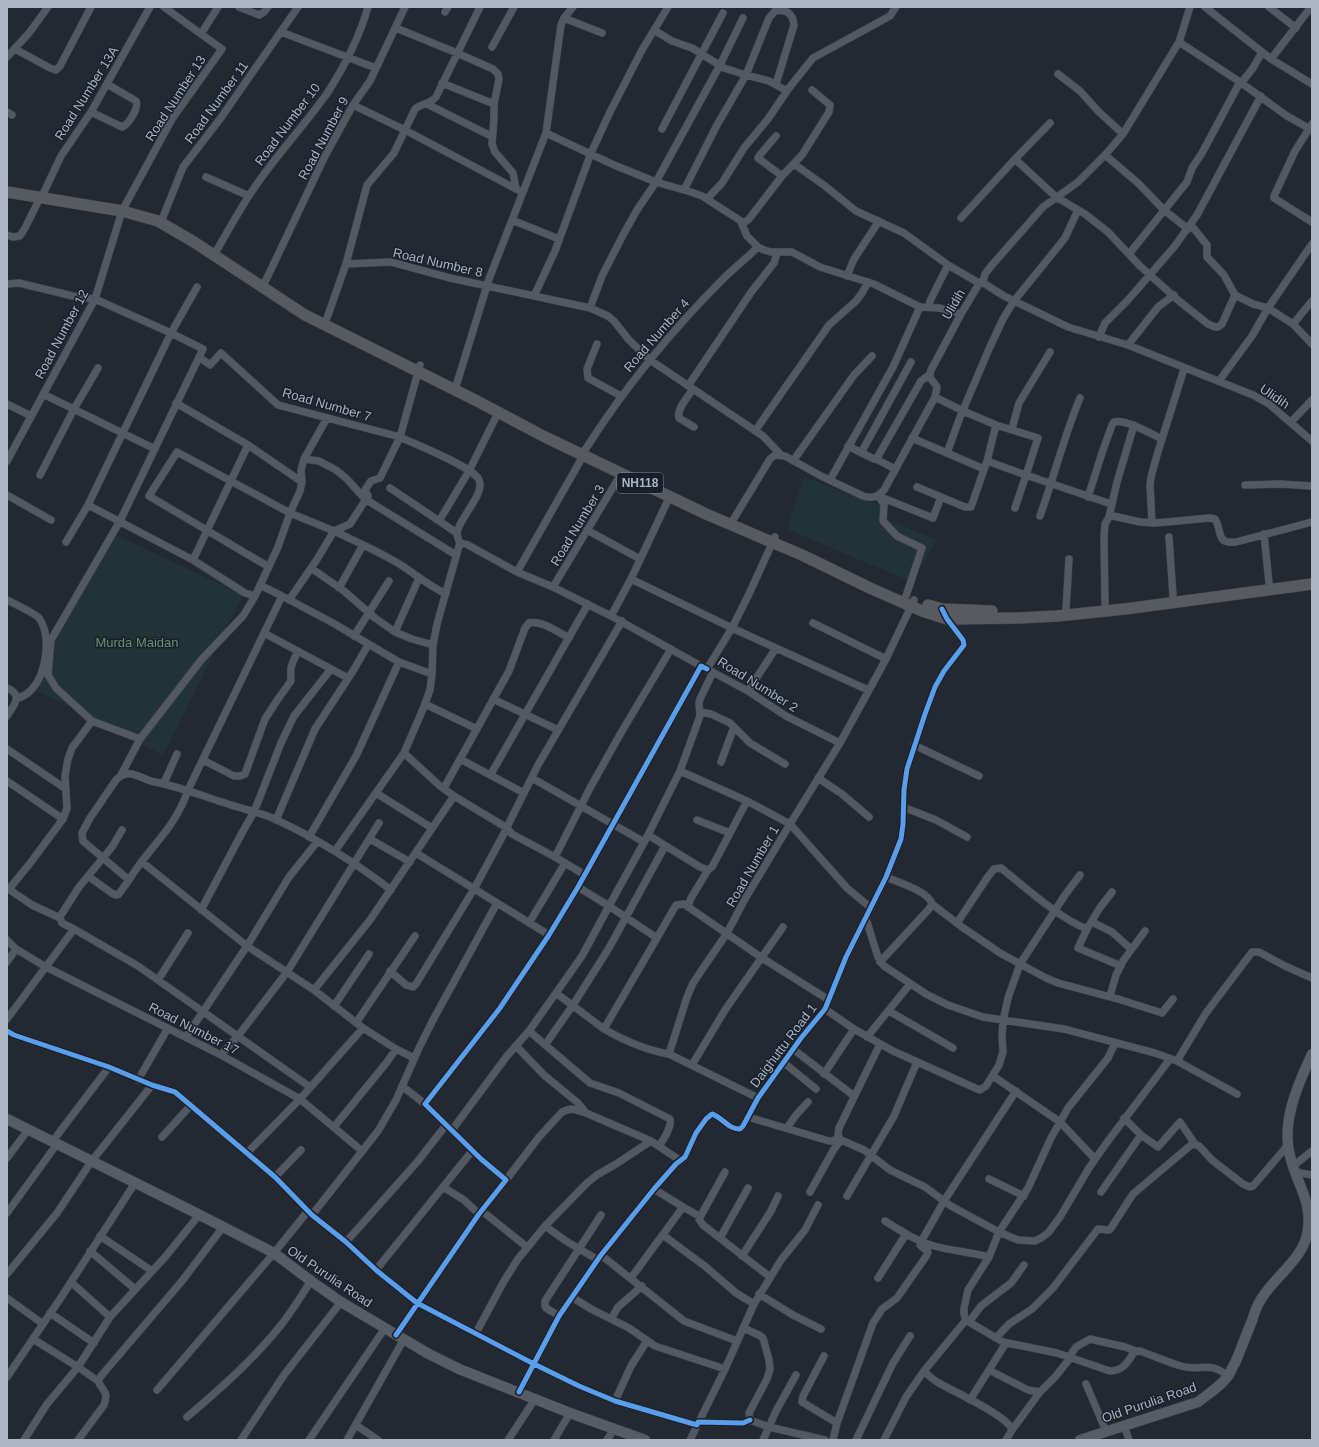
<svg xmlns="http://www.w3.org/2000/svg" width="1319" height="1447" viewBox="0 0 1319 1447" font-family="Arial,sans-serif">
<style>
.green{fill:#213336}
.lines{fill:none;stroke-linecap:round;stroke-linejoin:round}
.minor-casing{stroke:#40444a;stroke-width:8}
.secondary-casing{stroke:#40444a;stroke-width:11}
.trunk-casing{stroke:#40454d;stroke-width:12}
.minor{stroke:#545860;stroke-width:7}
.secondary{stroke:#575c65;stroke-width:10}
.trunk{stroke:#585a60;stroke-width:11}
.cycleway-casing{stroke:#181f2b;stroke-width:8}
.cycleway{stroke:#5a9eea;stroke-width:5}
.labels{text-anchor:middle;stroke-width:3;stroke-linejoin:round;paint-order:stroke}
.shield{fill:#181f2b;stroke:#808896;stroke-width:1}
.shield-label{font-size:12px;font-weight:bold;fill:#acb5c4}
.street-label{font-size:13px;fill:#acb5c4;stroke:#181f2b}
.park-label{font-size:13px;fill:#649471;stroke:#181f2b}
</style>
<rect width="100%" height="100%" fill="#242931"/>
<!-- green -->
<path class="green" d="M 804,477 L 888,508 L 886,519 L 937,540 L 912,582 L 787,529 Z
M 110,532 L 243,595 L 163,755 L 32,688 Z"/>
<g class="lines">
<!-- minor casing -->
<g class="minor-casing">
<path id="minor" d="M 164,7 L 201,34
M 239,7 L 259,15 L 264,12 L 268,7
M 1205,7 L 1271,59 L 1312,84
M 1269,7 L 1296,28
M 445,12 L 448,7
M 564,18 L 602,33
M 396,28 L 457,53 L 493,69 L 498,74 L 499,79 L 494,104 L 494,118 L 492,144 L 495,152 L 513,173 L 516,189
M 654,30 L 672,41 L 692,48 L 724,68 L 746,75 L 769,81 L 787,91
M 281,32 L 376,68
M 1179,42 L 1190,7
M 492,47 L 514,7
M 15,49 L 50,68 L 56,70 L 60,66 L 91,7
M 7,57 L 29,33 L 48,7
M 1271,59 L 1311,7
M 1058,74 L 1080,91 L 1098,111 L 1123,134
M 1242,82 L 1253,68 L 1262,52
M 442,83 L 494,104
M 427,104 L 491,136
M 353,105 L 405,130 L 518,190
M 7,112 L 12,115
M 91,112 L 122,127 C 129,124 139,108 136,101 L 107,84
M 1050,123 L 1015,159 L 1056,197 L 1085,214 L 1108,232 L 1140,266 L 1179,301 L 1208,324 L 1215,327 L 1218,327 L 1222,324 L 1235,295
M 1312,124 L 1295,151 L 1274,196 L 1274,198 L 1312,222
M 662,129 L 723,13
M 546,133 L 614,165 L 656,182 L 691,192 L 702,196 L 744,223 L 749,219 L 782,176 L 802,155 L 829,112 L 830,105 L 812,90
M 776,136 L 759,156 L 758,158 L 782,176
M 1105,155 L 1138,183 L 1164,210 L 1188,229
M 794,164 L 825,186 L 856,211 L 904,233 L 948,265 L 979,283
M 206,177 L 249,196
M 684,190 L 717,125 L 746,75 L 769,18 L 775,11 C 786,9 793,13 794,25 L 776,84
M 44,192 L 61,156 L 91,112 L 150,7
M 707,199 L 722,183 L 744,148 L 768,119 L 789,88 L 813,58 L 890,16 L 896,7
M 163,217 L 183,167 L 220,119 L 298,7
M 961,218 L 1015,159
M 512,220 L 559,239
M 741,222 L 747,236 L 758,247 L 764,250 L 771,252 L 792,252 L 820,267 L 874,284 L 920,307 L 939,308 L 961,314
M 1191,225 L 1207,245 L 1207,257 L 1224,275 L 1235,295 L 1253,304 L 1268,308 L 1293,324 L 1312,344
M 7,235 L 13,237 L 20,236 L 25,228 L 40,198
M 217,250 C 230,227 243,203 259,181 C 281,150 307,122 328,92 C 344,67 360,35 368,7
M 1129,254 L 1187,182 L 1192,168 L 1202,153 L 1240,82
M 346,264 L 367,185 L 394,153 L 415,109 C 422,103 430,104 436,97 L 480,7
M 847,276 L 854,259 L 879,221
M 265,282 L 325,156 L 353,105 L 370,81 L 405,7
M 983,282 L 985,274 L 992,265 L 1043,207 L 1078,182 L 1105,155 L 1123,134 L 1179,42 L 1240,82 L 1287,116 L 1312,130
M 7,284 L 19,283 L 77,297 L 95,299 L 171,333 L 203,349 L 120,521 L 51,640 L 48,675 L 56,688 L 92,721 L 140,739
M 534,296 L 555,251 L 591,153 L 610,112 L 642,50 L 668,7
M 929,307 L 930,301 L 948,265
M 590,308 L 602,276 L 623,235 L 637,210 L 656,182 L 720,65 L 743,18
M 327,318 L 346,264 L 391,262 L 450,278 L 590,308 L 608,316 L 614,321 L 629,340 L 650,360 L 763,436 L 781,455
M 1293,324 L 1312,301
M 1099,337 L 1105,323 L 1128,300 L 1174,247 L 1197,215 L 1261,96
M 597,344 L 587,369 L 588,378 L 621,396
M 1128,345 L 1158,307 L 1174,295
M 199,357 L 210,365 L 221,353 L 278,405 L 400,437 L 420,365
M 1219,381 L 1252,336 L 1268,308 L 1312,244
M 457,383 L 489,279 L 546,133 L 561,25 L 564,18 L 573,7
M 688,386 L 752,291 L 774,263 L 777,253
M 693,389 C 688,397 676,409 679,418 L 694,427
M 43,394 L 155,449
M 935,397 L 963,411 L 996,425 L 1038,438 L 1026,475 L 987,461
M 176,403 L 248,445 L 193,560
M 7,404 L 31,416
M 1291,422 L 1312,400
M 1012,429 L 1019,403 L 1050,352
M 755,431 L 829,325 L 856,301 L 862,293 L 868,282
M 912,438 L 947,453 L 960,417 L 989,349 L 1003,319 L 1014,301 L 1065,238 L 1078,210
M 248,445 L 302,482
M 848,446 L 874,459 L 877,458 L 921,381 L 929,375
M 585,450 C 625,387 672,330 724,278 C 735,267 747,258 758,247
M 861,453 L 911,362
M 947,453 L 984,469
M 304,459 L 319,461 L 336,470 L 347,479 L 365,499 L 456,555
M 876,459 L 895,469
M 7,461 L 95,299 L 122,211 L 172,119 L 222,49 L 201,34 L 218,7
M 793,461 L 854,375 L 872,356
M 40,475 L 74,409 L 98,368
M 830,480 L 893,367 L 920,307
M 1245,485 L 1281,484 L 1312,486
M 917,487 L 965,507 L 971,507 L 987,461 L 996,425
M 390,488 L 457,533
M 7,495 L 51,520
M 878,496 L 884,504 L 883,521 L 897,536 L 922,548 L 906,596
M 878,496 L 933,518 L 941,497
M 1088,497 L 1103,450 L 1112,425 L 1114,422 C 1125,418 1151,434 1162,439
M 88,505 L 193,560 L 245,593 L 255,596 L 278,547 L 290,513 L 334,531 L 350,524 L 368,496 L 365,490 L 371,481 L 380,478 L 400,437 C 417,445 468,465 478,478 C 488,492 459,517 457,533 C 457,537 459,541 460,544
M 1015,508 L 1026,475 L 1111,504
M 1040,516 C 1054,477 1064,436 1080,398
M 1109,517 L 1117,482 L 1134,425
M 733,520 L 770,459 L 775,455 L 785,456 L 821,476 L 863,496 C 873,499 877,497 884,490 L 935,397 L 937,387 C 933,379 928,381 931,370 L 961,314 L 980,282 L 985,284 L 1004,296 L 1068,327 L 1128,345 L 1253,395 L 1269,404 L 1312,441
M 439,521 L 469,471 L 498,413
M 1152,523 L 1150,485 L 1151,477 L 1157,455 L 1184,369
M 587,530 L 640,559
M 1264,534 L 1269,583
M 775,537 L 748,596 L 732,628 L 707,669 L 748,691 L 786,716 L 840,743
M 1169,537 L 1173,596
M 66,542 L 88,505 L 171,333 L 197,287
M 269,567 L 149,496 L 177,452 L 290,513 L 300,491 L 302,482 L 301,470 L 304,459 L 327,418
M 311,568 L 344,591 L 375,618 L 395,632 L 412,639 L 433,645
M 517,572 L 583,456
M 631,579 L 732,628 L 868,690
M 553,587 L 621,474
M 339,588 L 363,545
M 286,598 L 333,623 L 399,662 L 432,674
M 7,600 C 13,603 36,614 39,618 C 52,636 46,674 32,689 C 28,694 22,697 16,699
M 289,600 L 316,561 L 334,531 C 357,542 380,552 401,565 C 416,575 430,586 446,594
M 1105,604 L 1104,538 L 1105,524 L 1109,517 L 1113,516 L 1140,522 L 1155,523 L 1210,518 L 1215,519 C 1223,532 1215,544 1236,542 L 1312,522
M 1066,609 L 1069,559
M 611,616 L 631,579 L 669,498
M 813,623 L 886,659
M 395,632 L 419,578
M 264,633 L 348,678
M 354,636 L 389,581
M 7,688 C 24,695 14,705 7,716
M 748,691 L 776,648
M 493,699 L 558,730
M 425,704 L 477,729
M 700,712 L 711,714 L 730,723 L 750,743 L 785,764
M 914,745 L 979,776
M 7,749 L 66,789
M 460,759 L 524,793
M 203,760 L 234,776 L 240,776 L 245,774 L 265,719 L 278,699 L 291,681 C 290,665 291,666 298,651
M 721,762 L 734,727
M 680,771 L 700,716 L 699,703 L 700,699 L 713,672
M 491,774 L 588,604
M 121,775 L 140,739 L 202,659 L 243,616 L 255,596
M 532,778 L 644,842
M 818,778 L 842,794 L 869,817
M 7,781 L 63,819
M 164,783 L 177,754
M 444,788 L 509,671 L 525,628 L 529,623 C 541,620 558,632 569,638
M 376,793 L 432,828
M 903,807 L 936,820 L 967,837
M 276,820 L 315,729 L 353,671 L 368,645
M 697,820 L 730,833
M 122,830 L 112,847 L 79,887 L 61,915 L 60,918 L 62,923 L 74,929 L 138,966 L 310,1087
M 648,835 L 680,771 L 747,801
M 309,837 L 356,756 L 399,662
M 370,839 L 410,862
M 335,851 L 404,753 L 423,709 L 430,690 L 432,674 L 433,645 L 437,624 L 459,546 C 462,543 464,543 468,545 L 517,572 L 553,587 L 611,616 L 701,666
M 416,853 L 549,935
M 555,857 L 590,788 L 622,731 L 671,649
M 142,862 L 247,946 L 314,990 L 363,1028 L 396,1049 L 414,1058
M 585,875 L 555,857 L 512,834 L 507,828 L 508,825 L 538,765 L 622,621
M 88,876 L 113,894 L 117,895 L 119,894 C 127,883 134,872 142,861 C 161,837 178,820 188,790 L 282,596 L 260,585
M 129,880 L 83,841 L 82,833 L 90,818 L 116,780 C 129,766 140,779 155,782 C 180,787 200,795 225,803 C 242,809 260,812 277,820 C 317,839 356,863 391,890
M 7,888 L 32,905 L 60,918
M 9,889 L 31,862 L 63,819 L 67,808 L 65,776 L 68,759 L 72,748 L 92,721
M 932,904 L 962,927 L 1000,953 L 1046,978 L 1058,983 L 1118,999 L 1162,1013 L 1173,999
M 688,906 L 691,898 L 708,870
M 201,910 L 243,831 L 254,812 L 281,743 L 294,716 L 331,669
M 866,919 L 878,957 L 884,966 L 926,994 L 948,1005 L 983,1017 L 1064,1029 L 1155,1053 L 1177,1061 L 1237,1094
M 1092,922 L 1112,932 L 1131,949
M 529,923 L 565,863
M 957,923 L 987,878 L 994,869 L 1001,868 C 1025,887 1060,919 1087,929 L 1099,909 L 1112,892
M 1087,929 L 1078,948 L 1121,966
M 657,938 L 676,905 L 684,904 L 762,958 L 829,1000
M 7,940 L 16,949 L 46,967 L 221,1055 L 300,1099 L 362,1151
M 7,962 L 16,949
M 880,962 L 929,909 L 932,904 C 929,891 897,882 886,877
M 390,971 L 406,985 L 413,987 L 416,984 L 474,889 L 507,828 L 454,796 L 440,786 L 404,753
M 158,980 L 188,933
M 314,990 L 370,920 L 454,796
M 556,993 L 604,1029
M 1110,996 L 1116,975 L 1123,961 L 1145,931
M 334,1006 L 369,954
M 825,1009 L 854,1029 L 893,1051 L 975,1088 L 980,1090 L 986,1086 L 999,1065 L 1003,1052 L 1002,1036 L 1003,1021 L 1008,998 L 1020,964 L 1065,895 L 1080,875
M 889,1011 L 953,1048
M 7,1019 L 74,929
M 356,1023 L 415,936
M 7,1031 L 14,1035 L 109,1067 L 152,1085 L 175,1092 L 275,1177 L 312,1215 L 346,1242 L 376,1270 L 417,1303 L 534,1364 L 579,1386 L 615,1401 L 697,1425 L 698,1422 L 743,1423 L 750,1420
M 529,1031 L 590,1083 L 619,1093 L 670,1119 C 672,1127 664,1138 660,1145
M 186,1037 L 247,946 L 289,877 L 317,842
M 867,1037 L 910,984
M 1115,1043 L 1108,1058 L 1068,1108 L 1051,1138 L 1028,1188 L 999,1232 L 989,1257 L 968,1290 L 964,1308 L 964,1314 L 965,1318 L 969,1322 L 1003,1342 L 1057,1353 L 1110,1371 C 1123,1371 1128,1362 1134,1352 L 1140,1351 C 1154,1356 1167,1362 1181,1366 C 1202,1372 1208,1360 1228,1376
M 880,1044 L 839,1128 C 838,1133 837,1136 841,1140 L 864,1150 L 890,1170 L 925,1187 L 951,1206 L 999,1232 L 1018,1240 L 1035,1241 L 1041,1238 L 1048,1233 L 1060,1217 L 1089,1168 L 1105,1145 L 1170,1059
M 545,1045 L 573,1005 L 609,948 L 665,846
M 516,1046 L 544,1075 L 578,1103 L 586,1113
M 793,1049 L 854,1096
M 669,1054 C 645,1050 625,1041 604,1029 L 657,938 L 609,906 L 648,835 L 700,867 L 708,870 L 712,867 L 747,801 L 790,824 L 847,888 L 871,908
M 221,1055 L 238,1036 L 287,972 L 379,823
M 1177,1061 L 1206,1013 L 1252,952 L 1259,952 L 1285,966 L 1312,978
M 783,1062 L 816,1089
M 692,1065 L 725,1010 L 783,927
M 824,1074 L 854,1029
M 993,1076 L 1060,1122 L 1095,1159
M 138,1080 L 168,1028
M 402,1086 L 425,1104
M 758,1098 L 669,1054 L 687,997 L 693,983 L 727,933 L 745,899 L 790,824 L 840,743 L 886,659 L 914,600
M 748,1117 L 829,1141 L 833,1141 L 839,1137
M 1124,1118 L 1141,1135
M 334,1127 L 387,1062 L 396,1049
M 787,1128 L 796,1115 L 808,1102
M 452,1130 L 507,1056 L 529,1031 L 556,993 L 582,956 L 609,906 L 578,887
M 162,1137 L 191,1105
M 52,1142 L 109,1067
M 247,1153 L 300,1099 L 363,1028
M 7,1158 L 28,1130
M 1293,1166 L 1312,1151
M 725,1172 L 699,1219 L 703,1225 L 770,1277
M 1295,1172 L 1312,1175
M 275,1177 L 301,1150
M 989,1179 L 1024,1196
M 506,1180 L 539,1137 L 562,1112 L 567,1110 L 572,1109 L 586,1113 L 651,1141
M 443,1187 L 464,1200 L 479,1214
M 810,1192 L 834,1149 L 841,1140
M 1101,1192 L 1141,1135 L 1158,1147 L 1180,1122 L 1195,1144
M 847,1196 L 894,1116 L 917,1062
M 683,1207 L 699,1216
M 482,1211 L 527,1247
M 7,1213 L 57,1144
M 312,1215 L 378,1131 L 396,1100 L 419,1048 L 433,1020 L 497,903
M 885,1221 C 901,1231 916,1241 934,1246 C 952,1251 971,1252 989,1257
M 545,1226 L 566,1241 L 598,1260
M 663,1235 L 706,1267 L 736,1293 L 754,1304
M 100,1236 L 152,1271
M 720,1238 L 748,1188
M 346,1242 L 418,1161 L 446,1125
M 90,1251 L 135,1289
M 601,1255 L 684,1321 L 737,1341
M 742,1256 L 771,1211 L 778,1196
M 376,1270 L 472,1151
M 7,1274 L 57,1213 L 91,1162 L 152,1085
M 631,1278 L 683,1207 L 654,1189
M 878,1278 L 906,1234
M 71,1282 L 110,1317
M 759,1294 L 793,1315 L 821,1329
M 572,1297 L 591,1309 L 629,1328 L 655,1346 L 725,1369
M 7,1298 L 43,1324
M 50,1313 L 94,1343
M 559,1316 L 546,1308 L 545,1306 L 545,1301 L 601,1215
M 611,1319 L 618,1307 L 642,1286
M 969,1322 L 981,1306 L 1011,1283 L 1024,1265
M 743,1328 L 759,1335 L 763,1338 L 769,1360 L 770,1369 L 767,1379 L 749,1413 L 750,1420 L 769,1427 L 776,1411 L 796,1375
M 476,1333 L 504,1281 L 518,1259 L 545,1226 L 587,1183 L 597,1175 L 616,1164 L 651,1141 L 681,1161
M 396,1335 L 479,1214 L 506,1180 L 481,1159 L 425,1104 L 500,1008 L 549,935 L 578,887 L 701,666 L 707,669
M 996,1338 L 1009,1324 L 1032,1309 L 1053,1288 L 1098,1229 L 1109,1230 L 1111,1228 L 1133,1194 L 1191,1145 L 1195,1144 L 1199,1146 L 1212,1160 L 1243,1184 L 1250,1187 L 1253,1186 L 1288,1145
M 33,1339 L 78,1367 L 98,1381
M 824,1356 L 803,1396 L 802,1402 L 837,1423
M 1069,1357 L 1076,1347 L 1090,1339 L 1125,1347 L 1136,1351
M 989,1370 L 1028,1390 L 1040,1392 L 1055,1377 L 1071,1357
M 924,1371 C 929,1376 933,1380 939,1383 C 952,1391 1009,1416 1012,1430 L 1006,1440
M 7,1377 L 60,1299 L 135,1183
M 1086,1384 L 1106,1431
M 157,1390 L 274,1253 L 308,1211
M 519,1392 L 559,1316 L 601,1255 L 654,1189 L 676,1164 L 685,1157 L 696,1133 L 706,1119 L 712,1114 C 722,1117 729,1130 740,1129 L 743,1126 L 758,1098 L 801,1038 L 825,1009 L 846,957 L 886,877 L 901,839 L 903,824 L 904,790 L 907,769 L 925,714 L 935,687 L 944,671 L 964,645 L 963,640 L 946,617
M 970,1400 L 1006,1343
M 615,1401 L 631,1366 L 647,1341
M 187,1417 C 220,1389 254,1359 281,1325 C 292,1311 301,1296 311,1281
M 356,1425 L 378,1440
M 1124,1425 L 1129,1440
M 1012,1430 L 1040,1392
M 24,1440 L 47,1404 L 78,1367 L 110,1317 L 166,1256 L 199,1215
M 78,1440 L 104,1405 C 109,1391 103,1392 98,1381 L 101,1376 L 182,1281 L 223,1227
M 241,1440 L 284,1375 L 341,1302
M 309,1440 L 385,1328
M 347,1440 L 404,1339
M 508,1440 L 535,1399
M 554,1440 L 570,1413
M 607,1440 L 614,1429
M 690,1440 L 725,1369 L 754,1304 L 781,1260 L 805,1230 L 818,1205
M 763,1440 L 769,1427 L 825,1440
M 833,1440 L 837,1423 L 873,1323 L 882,1309 L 897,1298 L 927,1255 L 928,1252 L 920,1245 L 921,1242 L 944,1201 L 1016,1091
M 856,1440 L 893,1363 L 910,1336
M 884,1440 L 906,1397 L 924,1371 L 966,1320"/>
</g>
<!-- secondary casing -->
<g class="secondary-casing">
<path id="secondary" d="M 7,1119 L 192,1211 L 274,1253 L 311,1281 L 341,1302 L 427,1353 L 459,1369 L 570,1413 L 645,1440
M 1080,1440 L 1198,1402 C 1208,1394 1220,1387 1228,1376 C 1231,1372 1232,1367 1235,1363 C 1241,1349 1246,1335 1252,1321 C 1254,1314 1256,1307 1260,1301 C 1274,1276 1305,1259 1308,1229 C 1312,1201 1296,1182 1290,1156 C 1281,1122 1298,1084 1312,1054"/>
</g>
<!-- trunk casing -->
<g class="trunk-casing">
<path id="trunk" d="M 7,192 L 122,211 L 158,221 L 194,242 L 305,315 L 477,401 L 545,437 L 706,514 L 802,555 L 872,589 L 922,611 L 947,619 L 1019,618 L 1057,616 L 1125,609 L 1312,584
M 928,605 L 942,609 L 992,611"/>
</g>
<!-- minor -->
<use href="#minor" class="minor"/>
<!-- secondary -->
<use href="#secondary" class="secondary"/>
<!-- trunk -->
<use href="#trunk" class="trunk"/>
<!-- cycleway casing -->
<g class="cycleway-casing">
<path id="cycleway" d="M 7,1031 L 14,1035 L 109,1067 L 152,1085 L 175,1092 L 275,1177 L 312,1215 L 346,1242 L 376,1270 L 417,1303 L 534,1364 L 579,1386 L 615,1401 L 697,1425 L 698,1422 L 743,1423 L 750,1420
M 396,1335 L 479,1214 L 506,1180 L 481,1159 L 425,1104 L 500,1008 L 549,935 L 578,887 L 701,666 L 707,669
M 519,1392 L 559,1316 L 601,1255 L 654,1189 L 676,1164 L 685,1157 L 696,1133 L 706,1119 L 712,1114 C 722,1117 729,1130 740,1129 L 743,1126 L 758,1098 L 801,1038 L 825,1009 L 846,957 L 886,877 L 901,839 L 903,824 L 904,790 L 907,769 L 925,714 L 935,687 L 944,671 L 964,645 L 963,640 L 947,619 L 942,609"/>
</g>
<!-- cycleway -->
<use href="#cycleway" class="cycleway"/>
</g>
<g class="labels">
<!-- shield labels -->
<rect class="shield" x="617" y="473" width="46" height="20" rx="3"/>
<g class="shield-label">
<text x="640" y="487">NH118</text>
</g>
<!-- street labels -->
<g class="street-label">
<text transform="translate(86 93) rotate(-58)" y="5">Road Number 13A</text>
<text transform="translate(175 98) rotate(-57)" y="5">Road Number 13</text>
<text transform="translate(216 102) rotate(-54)" y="5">Road Number 11</text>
<text transform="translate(287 124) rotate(-53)" y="5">Road Number 10</text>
<text transform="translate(323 138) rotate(-62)" y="5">Road Number 9</text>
<text transform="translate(438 262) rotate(13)" y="5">Road Number 8</text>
<text transform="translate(953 304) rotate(-60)" y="5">Ulidih</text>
<text transform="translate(61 334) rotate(-62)" y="5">Road Number 12</text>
<text transform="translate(656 335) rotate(-49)" y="5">Road Number 4</text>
<text transform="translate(1275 396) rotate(34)" y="5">Ulidih</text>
<text transform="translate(327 404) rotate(16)" y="5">Road Number 7</text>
<text transform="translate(577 525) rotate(-59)" y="5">Road Number 3</text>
<text transform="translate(758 684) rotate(32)" y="5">Road Number 2</text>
<text transform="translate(752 866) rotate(-60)" y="5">Road Number 1</text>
<text transform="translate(194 1028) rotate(27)" y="5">Road Number 17</text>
<text transform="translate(783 1045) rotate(-53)" y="5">Daighuttu Road 1</text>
<text transform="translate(330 1276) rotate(34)" y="5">Old Purulia Road</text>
<text transform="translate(1149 1402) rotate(-19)" y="5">Old Purulia Road</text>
</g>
<!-- park labels -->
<g class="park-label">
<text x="137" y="647">Murda Maidan</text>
</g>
</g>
<!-- border -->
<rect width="1319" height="1447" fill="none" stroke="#acb5c4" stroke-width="16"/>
</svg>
